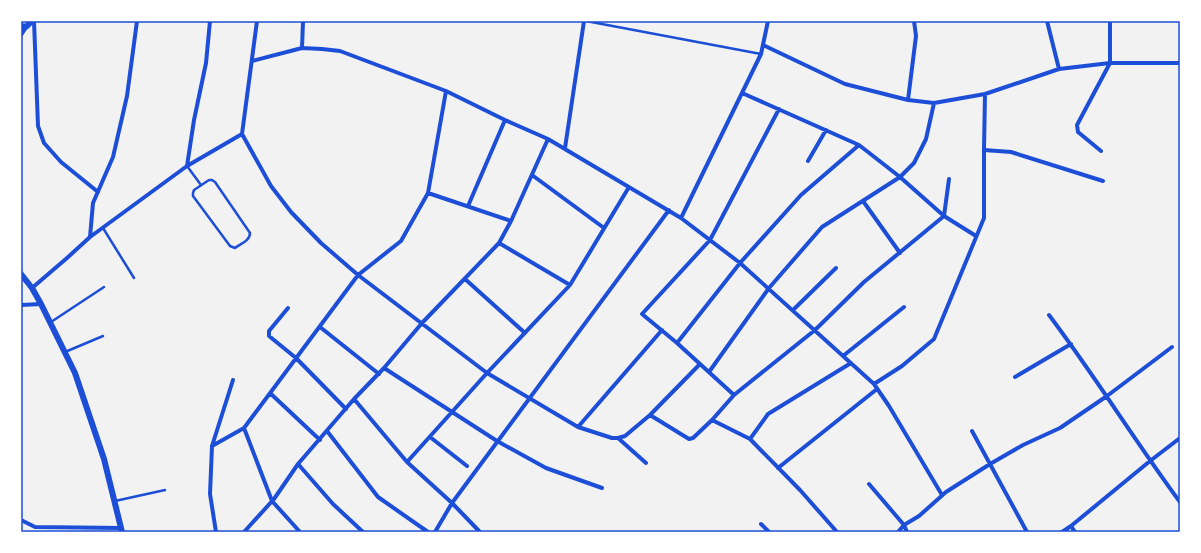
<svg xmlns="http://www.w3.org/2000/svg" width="1201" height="553" viewBox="0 0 1201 553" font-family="'Noto Sans',sans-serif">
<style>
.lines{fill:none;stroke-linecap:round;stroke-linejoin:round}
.service{stroke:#1d4ed8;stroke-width:2.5}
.minor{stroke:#1d4ed8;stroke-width:4}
.tertiary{stroke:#1d4ed8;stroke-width:6}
.neatline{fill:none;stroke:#1d4ed8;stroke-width:1.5}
</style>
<rect width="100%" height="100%" fill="#f2f2f2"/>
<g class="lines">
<!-- service -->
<path class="service" d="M 586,21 L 761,54
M 187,166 L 201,185
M 209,180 L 212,180 L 215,182 L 250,233 C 250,241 240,244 235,248 L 230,246 L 193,196 L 193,193 L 194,190 Z
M 103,228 L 134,278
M 51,322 L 104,287
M 65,352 L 103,336
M 115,501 L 165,490"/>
<!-- minor -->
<path class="minor" d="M 34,21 L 38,126 L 44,143 L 61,162 L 98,192
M 1047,21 L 1059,69
M 21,25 L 27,26 L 21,35
M 763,45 L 845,84 L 908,100 L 934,103 L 985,94 L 1059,69 L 1110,63 L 1180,63
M 302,48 L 303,21
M 252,61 L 302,48 L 322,49 L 340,51 L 446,91 L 505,120 L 548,139 L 681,218 L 740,263 L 874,384 L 889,406 L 942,495
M 742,93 L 859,145 L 900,177 L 944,216 L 976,236
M 908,100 L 916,36 L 914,21
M 242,134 L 271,186 L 291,212 L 321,243 L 358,275 L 487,373 L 578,427 L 612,438 L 618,438 L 625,436 L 650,415 L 700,364
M 242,134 L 257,21
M 565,148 L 584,21
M 984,150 L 1011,152 L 1103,181
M 1101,151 L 1078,132 L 1077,125 L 1110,63 L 1110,21
M 808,161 L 826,130
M 187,166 L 194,120 L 206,63 L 210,21
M 532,175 L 604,228
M 428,193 L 511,221
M 863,201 L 900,253
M 468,206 L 505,120
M 681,218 L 761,54 L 768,21
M 90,237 L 93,203 L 113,157 L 127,96 L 137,21
M 499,243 L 570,285
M 465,279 L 525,333
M 32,288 L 67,258 L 90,237 L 187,166 L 242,134
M 21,305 L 41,304
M 288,308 L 269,331 L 269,336 L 296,358 L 346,409
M 793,310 L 836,268
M 1049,315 C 1095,376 1135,441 1180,502
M 320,327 L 379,374
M 677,343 L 740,263 L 801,195 L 859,145
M 843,356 L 904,307
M 384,368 L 497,441 L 546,468 L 602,488
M 709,372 L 769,288 L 822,227 L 900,177 L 914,163 L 926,139 L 934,103
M 1015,377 L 1071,344
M 874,384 L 902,366 L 934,339 L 984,218 L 984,150 L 985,94
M 270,393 L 320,440
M 734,395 L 677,343 L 642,314 L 710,240 L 779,109
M 354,399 L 407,462 L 452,503 L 479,531
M 650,415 L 689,439 L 693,438 L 712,420 L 750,439 L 800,490 L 837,532
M 712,420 L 734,395 L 815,330 L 864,282 L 944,216 L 949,179
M 578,427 L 662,330
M 244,428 L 272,501 L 300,532
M 327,431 L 378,497 L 428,532
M 972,431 L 1027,532
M 430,437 L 467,466
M 618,438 L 646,463
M 750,439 L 768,414 L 851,363
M 212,446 L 244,428 L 358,275 L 401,241 L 428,193 L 446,91
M 407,462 L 487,373 L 570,285 L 629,187
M 298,464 L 333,504 L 363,532
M 778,468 L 877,389
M 869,484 L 904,525 L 907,532
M 21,520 L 35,527 L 121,528
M 761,524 L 769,532
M 1071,526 L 1075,532
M 216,532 L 210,494 L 212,446 L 233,380
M 244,532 L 274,499 L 298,464 L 354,399 L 384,368 L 422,323 L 499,243 L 511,221 L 548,139
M 435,532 L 452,503 L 669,210
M 898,532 L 904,525 L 919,516 L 946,492 L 990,464 L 1023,445 L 1060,428 L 1107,396 L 1172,347
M 1062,532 L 1071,526 L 1150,461 L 1180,438"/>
<!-- tertiary -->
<path class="tertiary" d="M 21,29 L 27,26 L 32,21
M 21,274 L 32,288 L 41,304 L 75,373 L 104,459 L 122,532"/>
</g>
<!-- border -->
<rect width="1201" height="553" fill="none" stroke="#ffffff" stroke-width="44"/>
<rect x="22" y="22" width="1157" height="509" class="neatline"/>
</svg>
